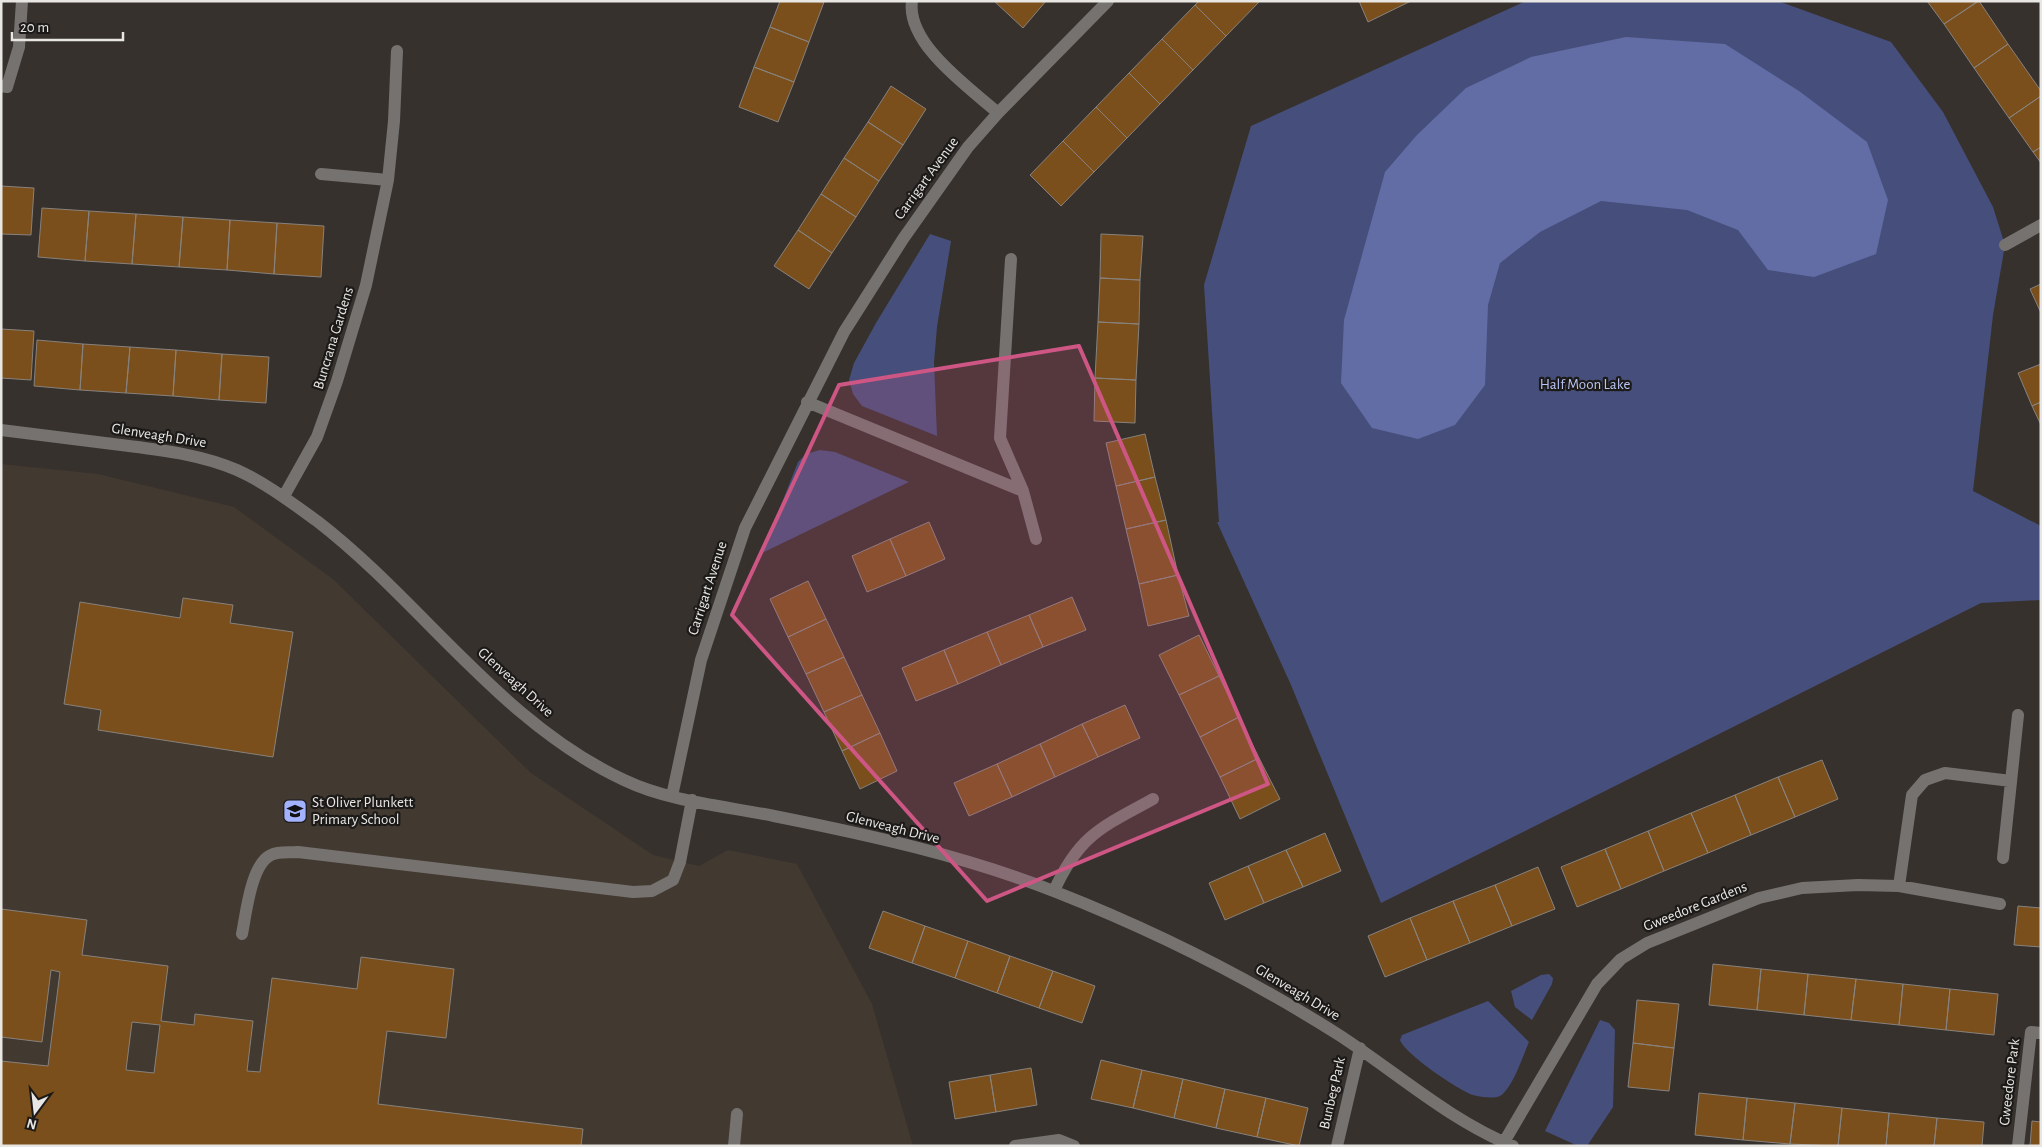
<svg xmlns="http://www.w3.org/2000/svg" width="2042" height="1147" viewBox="0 0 2042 1147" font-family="'Alegreya Sans',sans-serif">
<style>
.built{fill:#423930}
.green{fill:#464f7b}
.water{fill:#626da5}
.building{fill:#7b4f1b;stroke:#87827d;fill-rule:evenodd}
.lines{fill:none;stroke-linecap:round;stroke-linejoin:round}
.minor{stroke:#757270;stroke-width:12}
.marked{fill:#ce5684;fill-opacity:0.2;stroke:#ce5684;stroke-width:4;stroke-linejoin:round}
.labels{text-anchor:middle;stroke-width:4.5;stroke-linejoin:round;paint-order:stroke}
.street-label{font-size:15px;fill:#e9e7e4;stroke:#1c1a18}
.park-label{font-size:15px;fill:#b8c4f5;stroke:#1c1a18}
.poi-label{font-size:15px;fill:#e9e7e4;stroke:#1c1a18;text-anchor:start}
</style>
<rect width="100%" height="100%" fill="#36312d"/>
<!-- built -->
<path class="built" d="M 1,464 L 98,474 L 234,507 L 334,580 L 531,773 L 653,855 L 699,866 L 728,850 L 797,864 L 872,1004 L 913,1146 L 1,1146 Z"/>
<!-- green -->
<path class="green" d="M 1526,1 L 1778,1 L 1891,42 L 1943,112 L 1993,207 L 2005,245 L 1993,315 L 1973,491 L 2041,526 L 2041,600 L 1981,603 L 1381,903 L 1291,685 L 1217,522 L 1219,522 L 1204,285 L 1251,126 Z
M 930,234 L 951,241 L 937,327 L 934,362 L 937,436 L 862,406 L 853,394 L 849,380 L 854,363 L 876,323 Z
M 820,450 L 835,452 L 909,482 L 762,553 L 798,462 L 806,454 Z
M 1549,974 L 1553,978 L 1552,984 L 1532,1020 L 1515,1007 L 1511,991 L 1541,975 Z
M 1488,1001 L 1529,1042 C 1523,1055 1513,1088 1500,1096 C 1493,1099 1481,1097 1473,1095 C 1458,1090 1405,1054 1400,1040 L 1402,1035 Z
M 1600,1020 L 1609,1023 L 1615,1030 L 1613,1107 L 1587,1146 L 1578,1146 L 1545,1131 Z"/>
<!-- water -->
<path class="water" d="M 1626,37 L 1725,44 L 1799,91 L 1867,142 L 1888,200 L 1876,254 L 1814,277 L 1768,270 L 1738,230 L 1687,210 L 1601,201 L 1540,232 L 1500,263 L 1488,305 L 1485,385 L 1455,425 L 1418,439 L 1372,428 L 1341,383 L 1344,320 L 1385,172 L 1417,135 L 1466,88 L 1531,57 Z"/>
<!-- building -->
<path class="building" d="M 780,1 L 824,2 L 809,42 L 770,27 Z
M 994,1 L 1046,1 L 1023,28 Z
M 1199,1 L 1259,1 L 1259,2 L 1226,36 L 1195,5 Z
M 1359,1 L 1411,1 L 1368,22 Z
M 1927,1 L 1978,1 L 1944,24 Z
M 1979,1 L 2008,44 L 1974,68 L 1944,24 Z
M 1195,5 L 1226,36 L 1193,70 L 1162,39 Z
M 770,27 L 809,42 L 794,82 L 754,67 Z
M 1162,39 L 1193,70 L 1160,104 L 1129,73 Z
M 2008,44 L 2041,91 L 2041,96 L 2009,118 L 1974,68 Z
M 754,67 L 794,82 L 778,122 L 739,107 Z
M 1129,73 L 1160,104 L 1127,138 L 1096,107 Z
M 891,86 L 926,109 L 903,145 L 868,122 Z
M 2041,96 L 2041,147 L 2033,152 L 2009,118 Z
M 1096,107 L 1127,138 L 1094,172 L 1063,141 Z
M 868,122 L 903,145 L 879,181 L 844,158 Z
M 1063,141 L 1094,172 L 1061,206 L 1030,175 Z
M 2041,147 L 2041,163 L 2033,152 Z
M 844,158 L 879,181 L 856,217 L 821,194 Z
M 1,186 L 34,188 L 31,235 L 1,234 Z
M 821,194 L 856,217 L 832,253 L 798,230 Z
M 42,208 L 89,211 L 85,261 L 38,257 Z
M 89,211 L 136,214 L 132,264 L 85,261 Z
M 136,214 L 183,217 L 179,267 L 132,264 Z
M 183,217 L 230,220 L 227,270 L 179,267 Z
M 230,220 L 277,223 L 274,274 L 227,270 Z
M 277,223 L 324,226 L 321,277 L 274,274 Z
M 798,230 L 832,253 L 809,289 L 774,266 Z
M 1101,234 L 1143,236 L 1140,280 L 1100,278 Z
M 1100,278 L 1140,280 L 1139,324 L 1098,322 Z
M 2041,284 L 2041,313 L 2030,289 Z
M 1098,322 L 1139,324 L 1136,380 L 1095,378 Z
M 1,329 L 34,331 L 31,380 L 1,378 Z
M 37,340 L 83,344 L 80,390 L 34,386 Z
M 83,344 L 130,347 L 126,393 L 80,390 Z
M 130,347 L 176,350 L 173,396 L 126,393 Z
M 176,350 L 222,354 L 219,400 L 173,396 Z
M 222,354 L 269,357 L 266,403 L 219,400 Z
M 2041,364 L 2041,402 L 2032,406 L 2018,373 Z
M 1095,378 L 1136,380 L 1135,423 L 1094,421 Z
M 2041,402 L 2041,425 L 2032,406 Z
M 1145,434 L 1155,477 L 1116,486 L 1106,443 Z
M 1155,477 L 1166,520 L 1126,529 L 1116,486 Z
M 1166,520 L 1178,575 L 1139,584 L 1126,529 Z
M 929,522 L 945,559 L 906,576 L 890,539 Z
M 890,539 L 906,576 L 867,592 L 852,556 Z
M 1178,575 L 1189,616 L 1148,626 L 1139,584 Z
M 808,581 L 826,619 L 788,637 L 770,599 Z
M 1072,597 L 1086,630 L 1043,647 L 1029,615 Z
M 183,598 L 233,605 L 230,623 L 293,632 L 273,757 L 98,730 L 101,710 L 64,704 L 80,602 L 180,618 Z
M 1029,615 L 1043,647 L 1001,665 L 987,632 Z
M 826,619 L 844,657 L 806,674 L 788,637 Z
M 987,632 L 1001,665 L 958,684 L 944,650 Z
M 1199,635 L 1219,676 L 1179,695 L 1159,655 Z
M 944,650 L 958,684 L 916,701 L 902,668 Z
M 844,657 L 862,695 L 824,712 L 806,674 Z
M 1219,676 L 1239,717 L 1200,737 L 1179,695 Z
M 862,695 L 880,733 L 842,751 L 824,712 Z
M 1125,705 L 1140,738 L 1098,757 L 1082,724 Z
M 1239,717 L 1259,758 L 1220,777 L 1200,737 Z
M 1082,724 L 1098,757 L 1055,777 L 1040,744 Z
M 880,733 L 897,771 L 860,789 L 842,751 Z
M 1040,744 L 1055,777 L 1012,797 L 997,764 Z
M 1259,758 L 1280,799 L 1240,819 L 1220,777 Z
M 1822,760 L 1838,799 L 1795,817 L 1778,777 Z
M 997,764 L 1012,797 L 969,816 L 954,783 Z
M 1778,777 L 1795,817 L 1751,835 L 1735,795 Z
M 1735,795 L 1751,835 L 1708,853 L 1691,813 Z
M 1691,813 L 1708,853 L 1664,871 L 1648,831 Z
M 1648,831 L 1664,871 L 1621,889 L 1605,849 Z
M 1325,833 L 1341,871 L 1303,887 L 1286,850 Z
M 1605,849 L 1621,889 L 1577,907 L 1561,867 Z
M 1286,850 L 1303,887 L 1264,903 L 1248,866 Z
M 1248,866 L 1264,903 L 1225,920 L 1209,883 Z
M 1538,867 L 1555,909 L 1512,926 L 1495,885 Z
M 1495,885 L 1512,926 L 1470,943 L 1453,901 Z
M 1453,901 L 1470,943 L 1427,960 L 1410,918 Z
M 2018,906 L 2041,908 L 2041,947 L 2014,945 Z
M 1,909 L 87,920 L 82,955 L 168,966 L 161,1021 L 194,1025 L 195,1014 L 253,1021 L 247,1071 L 260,1072 L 272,978 L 357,989 L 361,957 L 454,969 L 446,1038 L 387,1031 L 378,1104 L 583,1129 L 581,1146 L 1,1146 L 1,1061 L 48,1066 L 60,972 L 51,970 L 42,1042 L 1,1037 ZM 132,1022 L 160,1025 L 154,1073 L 126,1070 Z
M 883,911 L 925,926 L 912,963 L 869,948 Z
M 1410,918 L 1427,960 L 1385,977 L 1368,936 Z
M 925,926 L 968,941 L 955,978 L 912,963 Z
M 968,941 L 1010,956 L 997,993 L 955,978 Z
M 1010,956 L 1053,971 L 1039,1008 L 997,993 Z
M 1713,964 L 1761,969 L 1757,1010 L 1709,1005 Z
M 1761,969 L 1808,974 L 1804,1015 L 1757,1010 Z
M 1053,971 L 1095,986 L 1082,1023 L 1039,1008 Z
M 1808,974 L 1856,979 L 1851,1020 L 1804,1015 Z
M 1856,979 L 1903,984 L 1899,1025 L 1851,1020 Z
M 1903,984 L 1950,989 L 1946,1030 L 1899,1025 Z
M 1950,989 L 1998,994 L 1994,1035 L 1946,1030 Z
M 1637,1000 L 1679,1004 L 1674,1048 L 1633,1043 Z
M 1633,1043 L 1674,1048 L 1669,1091 L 1628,1087 Z
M 1101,1060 L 1142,1070 L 1133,1108 L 1091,1099 Z
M 1031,1068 L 1037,1105 L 996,1112 L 990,1075 Z
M 1142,1070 L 1183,1079 L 1174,1118 L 1133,1108 Z
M 990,1075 L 996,1112 L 955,1119 L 949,1082 Z
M 1183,1079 L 1225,1089 L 1216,1128 L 1174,1118 Z
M 1225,1089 L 1266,1098 L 1257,1137 L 1216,1128 Z
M 1699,1093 L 1747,1098 L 1743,1140 L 1695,1135 Z
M 1266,1098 L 1308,1108 L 1299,1146 L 1257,1137 Z
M 1747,1098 L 1795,1103 L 1790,1144 L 1743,1140 Z
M 1795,1103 L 1842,1108 L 1838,1146 L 1790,1144 Z
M 1842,1108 L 1889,1113 L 1886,1146 L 1838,1146 Z
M 1889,1113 L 1937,1118 L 1934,1146 L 1886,1146 Z
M 1937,1118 L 1984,1122 L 1982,1146 L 1934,1146 Z
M 2032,1121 L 2041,1122 L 2041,1146 L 2030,1146 Z"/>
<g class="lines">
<!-- minor -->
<path class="minor" d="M 912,1 C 906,44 970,88 998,113
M 1,86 L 7,87 L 19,47 L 22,1
M 321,174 L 388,180
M 2005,245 L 2041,225
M 1011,259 L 1000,438 L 1023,491 L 1036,539
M 807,402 L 1023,491
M 1,430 C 41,435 81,440 121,445 C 160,450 200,454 237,470 C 266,483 292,503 317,521 C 422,602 501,723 624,780 C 670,802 725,806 774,816 C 869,835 966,856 1056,892 C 1155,931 1249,978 1339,1035 C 1396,1072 1449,1120 1513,1146
M 284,496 L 317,437 L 337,381 L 366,285 L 388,180 L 394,121 L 397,51
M 672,796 L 701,660 L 745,528 L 844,332 L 903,239 L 968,147 L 998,113 L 1108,1
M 2003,858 L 2018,715
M 1899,886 L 1912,795 L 1925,780 L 1945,773 L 2011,781
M 1054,891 C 1079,835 1102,827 1153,799
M 242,934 C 246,914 251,864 271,855 C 279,851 289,853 298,852 L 633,892 L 652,891 L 673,880 L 680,862 L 692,800
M 1504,1142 L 1597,984 L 1621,959 L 1647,943 L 1759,898 L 1802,888 L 1858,885 L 1899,886 L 2000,904
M 734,1146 L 737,1114
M 1015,1146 L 1059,1140 L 1074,1146
M 1337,1146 L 1360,1048
M 2018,1146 L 2031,1032 L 2041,1033"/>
</g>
<!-- marked area -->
<path class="marked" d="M 1079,346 L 1268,784 L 987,901 L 732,615 L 839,385 Z"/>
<!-- icons -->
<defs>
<g id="school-square" transform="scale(1.25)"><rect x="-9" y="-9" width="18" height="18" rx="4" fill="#a2b2fd" stroke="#1c1a18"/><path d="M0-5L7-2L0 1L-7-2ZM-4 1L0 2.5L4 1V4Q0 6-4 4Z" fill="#111"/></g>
</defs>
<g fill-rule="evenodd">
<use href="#school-square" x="295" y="811"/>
</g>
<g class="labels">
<!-- street labels -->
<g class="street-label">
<text transform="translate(926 178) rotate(-54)" y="5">Carrigart Avenue</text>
<text transform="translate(333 338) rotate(-73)" y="5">Buncrana Gardens</text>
<text transform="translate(159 435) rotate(9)" y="5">Glenveagh Drive</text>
<text transform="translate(707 588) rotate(-72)" y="5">Carrigart Avenue</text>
<text transform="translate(516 682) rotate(42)" y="5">Glenveagh Drive</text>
<text transform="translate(893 827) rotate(14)" y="5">Glenveagh Drive</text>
<text transform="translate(1695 906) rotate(-22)" y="5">Gweedore Gardens</text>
<text transform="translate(1298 992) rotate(31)" y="5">Glenveagh Drive</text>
<text transform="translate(2009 1082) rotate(-83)" y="5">Gweedore Park</text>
<text transform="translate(1332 1093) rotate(-77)" y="5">Bunbeg Park</text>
</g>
<!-- park labels -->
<g class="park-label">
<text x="1585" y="389">Half Moon Lake</text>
</g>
<!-- poi labels -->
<g class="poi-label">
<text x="312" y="807">St Oliver Plunkett<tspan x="312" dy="17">Primary School</tspan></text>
</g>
</g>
<!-- border -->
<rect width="2042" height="1147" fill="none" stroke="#e9e7e4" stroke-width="5"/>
<!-- north arrow -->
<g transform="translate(35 1112) rotate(195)" stroke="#1c1a18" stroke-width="4" paint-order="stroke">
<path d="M0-4L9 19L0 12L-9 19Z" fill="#e9e7e4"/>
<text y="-8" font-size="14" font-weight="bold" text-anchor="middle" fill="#e9e7e4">N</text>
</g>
<!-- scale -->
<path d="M12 32v8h111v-8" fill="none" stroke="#e9e7e4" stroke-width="2.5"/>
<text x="20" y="32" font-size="15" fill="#e9e7e4" stroke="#1c1a18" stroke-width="4" paint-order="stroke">20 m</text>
</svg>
